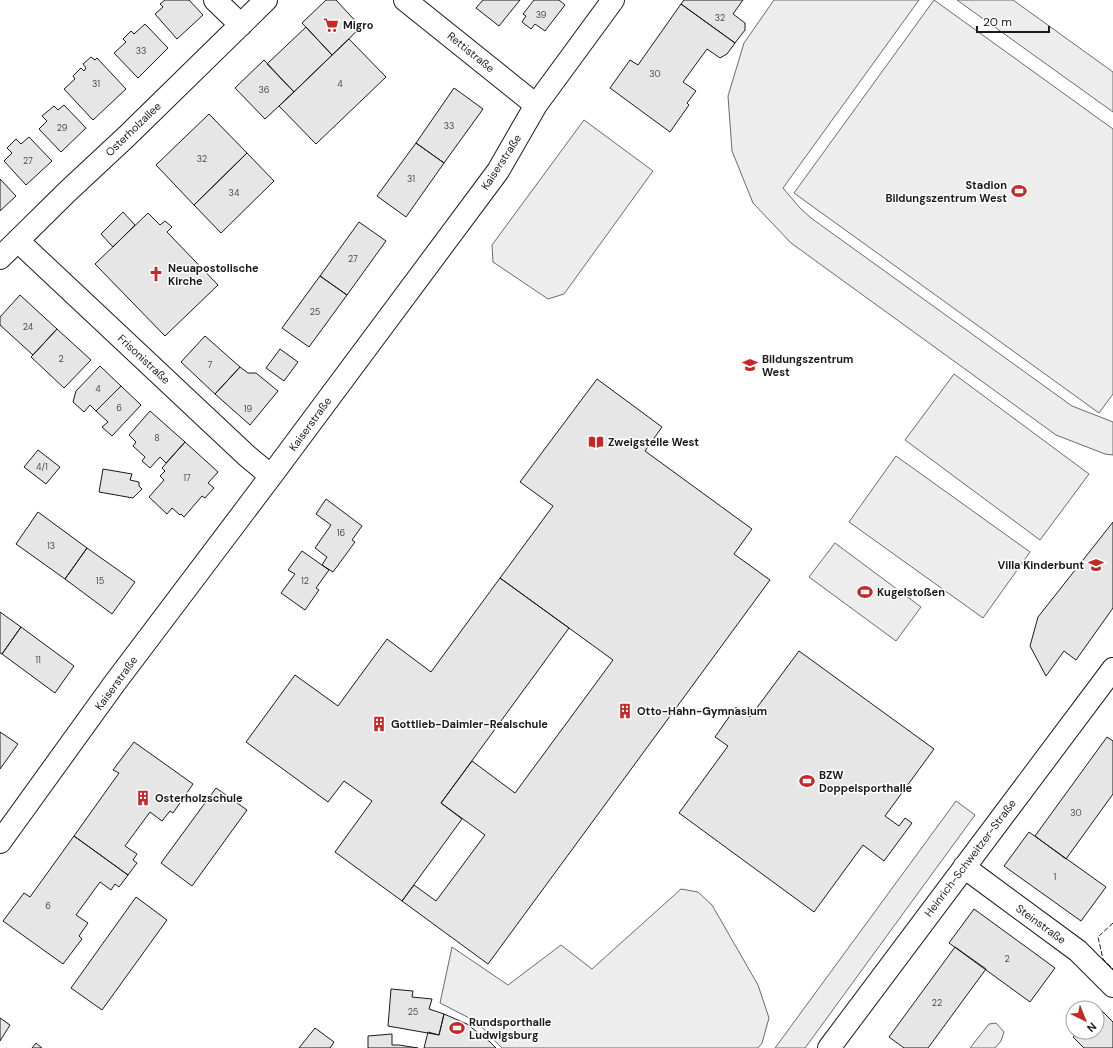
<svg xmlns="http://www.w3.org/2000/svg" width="1113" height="1048" viewBox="0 0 1113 1048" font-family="'DM Sans',sans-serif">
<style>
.built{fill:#ededed;stroke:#6a6a6a}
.building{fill:#e6e6e6;stroke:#1a1a1a}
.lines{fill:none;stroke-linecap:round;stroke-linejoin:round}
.street-casing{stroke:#1a1a1a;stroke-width:24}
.street{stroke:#fff;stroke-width:22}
.fence{stroke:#1a1a1a;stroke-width:1;stroke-dasharray:5 2;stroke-linecap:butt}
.labels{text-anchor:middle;stroke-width:3;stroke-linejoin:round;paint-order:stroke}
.number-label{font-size:9px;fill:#4d4d4d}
.poi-label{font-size:11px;font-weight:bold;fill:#1a1a1a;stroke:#fff;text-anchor:start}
.street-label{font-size:11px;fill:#1a1a1a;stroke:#fff}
</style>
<rect width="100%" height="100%" fill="#fff"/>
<!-- built -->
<path class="built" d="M 774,0 L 919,0 L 783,188 L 800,208 L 811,218 L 1072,406 L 1113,422 L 1113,455 L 1105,454 L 1056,435 L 791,243 L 753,203 L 732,151 L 728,96 L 744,43 Z
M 934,0 L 1113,129 L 1113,394 L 1099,413 L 794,193 Z
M 957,0 L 1013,0 L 1113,72 L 1113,112 Z
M 584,120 L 653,171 L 564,294 L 548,299 L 493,262 L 492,245 Z
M 954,374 L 1089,474 L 1040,540 L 905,440 Z
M 896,456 L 1030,552 L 983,618 L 849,522 Z
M 835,543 L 921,607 L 896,641 L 809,577 Z
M 956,801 L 975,815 L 805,1048 L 775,1048 Z
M 681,889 L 698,892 L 712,905 L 758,985 L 769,1018 L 762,1043 L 758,1048 L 502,1048 L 477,1022 L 440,1003 L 452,947 L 508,985 L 561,945 L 592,969 Z
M 996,1023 L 1004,1032 L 1001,1041 L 995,1048 L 970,1048 L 989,1024 Z"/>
<!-- building -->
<path class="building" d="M 165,0 L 189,0 L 203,15 L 177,39 L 155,14 L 163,7 L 160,4 Z
M 326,0 L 336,0 L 361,27 L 332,55 L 302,23 Z
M 483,0 L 520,0 L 499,26 L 476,8 Z
M 534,0 L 559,0 L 565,5 L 545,31 L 535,24 L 531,29 L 522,22 L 526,16 L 523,14 Z
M 684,0 L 743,0 L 733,14 L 745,23 L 745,30 L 735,43 L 681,4 Z
M 681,4 L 735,43 L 727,54 L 720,58 L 707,49 L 683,82 L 696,91 L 687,103 L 689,105 L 670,132 L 610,88 L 630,60 L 638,65 Z
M 145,24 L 168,48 L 138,78 L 114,53 L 126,42 L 123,39 L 131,31 L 134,34 Z
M 306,27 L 332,55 L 294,92 L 267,64 Z
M 349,39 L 386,77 L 316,144 L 279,106 Z
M 91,57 L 95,60 L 97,58 L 126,89 L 93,120 L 64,89 L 75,79 L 73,76 L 81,68 L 84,71 L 86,68 L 83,64 Z
M 264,60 L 294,92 L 265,119 L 235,88 Z
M 454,88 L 483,109 L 444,163 L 416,143 Z
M 64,105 L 86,128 L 61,152 L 39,129 L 47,121 L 42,116 L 54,106 L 58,110 Z
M 209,114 L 247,153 L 194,205 L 156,165 Z
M 29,137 L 52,161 L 26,185 L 4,161 L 12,153 L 7,148 L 16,139 L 21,144 Z
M 416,143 L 444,163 L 406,217 L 377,196 Z
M 247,153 L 274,181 L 221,233 L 194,205 Z
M 0,179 L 16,196 L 0,211 Z
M 123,212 L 135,225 L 113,247 L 101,234 Z
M 148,213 L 160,225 L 165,221 L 172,227 L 167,232 L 218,285 L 165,336 L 95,264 Z
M 359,222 L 386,241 L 347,295 L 320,276 Z
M 320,276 L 347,295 L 309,347 L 282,328 Z
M 20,295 L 57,329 L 33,355 L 0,325 L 0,317 Z
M 57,329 L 91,360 L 64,388 L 31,357 Z
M 205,336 L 240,367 L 215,394 L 181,362 Z
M 280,349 L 298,362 L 284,381 L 266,368 Z
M 100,366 L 121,386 L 96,411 L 90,405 L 84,412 L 73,402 L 76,391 Z
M 240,367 L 248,373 L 256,373 L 278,391 L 250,425 L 215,394 Z
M 597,379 L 662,427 L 645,451 L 752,529 L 734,554 L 770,580 L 488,964 L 402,901 L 414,885 L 436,901 L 485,835 L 441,803 L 472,761 L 515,793 L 613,660 L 500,578 L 553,506 L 520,482 Z
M 121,386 L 141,405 L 112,436 L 102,427 L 108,422 L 96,411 Z
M 150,411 L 185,442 L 166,463 L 160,457 L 150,468 L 142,461 L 145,457 L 133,446 L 136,442 L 129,435 Z
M 185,442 L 218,472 L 208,483 L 214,488 L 205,498 L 202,496 L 184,517 L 181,514 L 180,515 L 172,508 L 167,514 L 149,497 L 164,480 L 160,476 L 165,471 L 162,468 Z
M 38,450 L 60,467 L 46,484 L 24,467 Z
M 103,469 L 132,474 L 130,480 L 139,482 L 139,486 L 142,489 L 133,498 L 99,492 Z
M 326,499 L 362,526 L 352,540 L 355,542 L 333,572 L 322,565 L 327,557 L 315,548 L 331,525 L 316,514 Z
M 38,512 L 87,548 L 65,579 L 16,544 Z
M 1113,522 L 1113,608 L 1076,660 L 1064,651 L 1046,676 L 1030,646 L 1038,617 Z
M 87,548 L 135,582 L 112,614 L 65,579 Z
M 302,551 L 329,570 L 316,588 L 319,590 L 305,610 L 281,593 L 295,574 L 288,570 Z
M 500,578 L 569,628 L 441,803 L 462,819 L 402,901 L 335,852 L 372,801 L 344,781 L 328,802 L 246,742 L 295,675 L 338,706 L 387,639 L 431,672 Z
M 0,612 L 21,627 L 2,654 L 0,653 Z
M 21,627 L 74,666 L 55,693 L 2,654 Z
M 799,651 L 934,749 L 885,816 L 899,826 L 905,818 L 912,823 L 884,861 L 863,845 L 814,912 L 679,813 L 728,746 L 715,737 L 736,707 L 750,717 Z
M 0,732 L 18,744 L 0,769 Z
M 1107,737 L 1113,741 L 1113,794 L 1066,859 L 1035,836 Z
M 134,742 L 193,784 L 173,813 L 170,811 L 162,821 L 150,812 L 125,846 L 137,854 L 133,860 L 137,863 L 128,875 L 74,836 L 119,773 L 113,770 Z
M 216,788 L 247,810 L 192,886 L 161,863 Z
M 1029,832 L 1106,887 L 1081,921 L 1004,866 Z
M 74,836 L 128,875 L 119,887 L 115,884 L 111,890 L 100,882 L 76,915 L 88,923 L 79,936 L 82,939 L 63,964 L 3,921 L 24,893 L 30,897 Z
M 136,897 L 167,920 L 102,1010 L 71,988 Z
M 974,909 L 1055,968 L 1030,1002 L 949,943 Z
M 955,947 L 986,969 L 928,1048 L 904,1048 L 889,1037 Z
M 391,989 L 413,991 L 412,997 L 432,999 L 429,1009 L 444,1014 L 439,1035 L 388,1026 Z
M 1097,1006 L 1113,1022 L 1113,1048 L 1084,1048 L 1073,1037 L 1077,1034 L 1075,1032 L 1097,1032 L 1097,1008 L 1095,1008 Z
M 444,1014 L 467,1024 L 490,1042 L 496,1048 L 424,1048 L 428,1032 L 439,1035 Z
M 0,1018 L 10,1025 L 0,1041 Z
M 315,1028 L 334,1042 L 330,1048 L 299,1048 Z
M 392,1034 L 392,1045 L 399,1045 L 418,1048 L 368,1048 L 368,1036 Z
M 36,1043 L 42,1048 L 32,1048 Z"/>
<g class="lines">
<!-- street casing -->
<g class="street-casing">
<path id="street" d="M 215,0 L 241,25
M 405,0 L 536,105
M 18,241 L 247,456 L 271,476
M 0,258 L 68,191 L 127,136 L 266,0
M 0,842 L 114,684 L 271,476 L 498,171 L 536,105 L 613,0
M 964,867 L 1078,951 L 1113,986
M 829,1048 L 1113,669"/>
</g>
<!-- street -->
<use href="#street" class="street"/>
<!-- fence -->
<path class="fence" d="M 1113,923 L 1098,937 L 1103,959 L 1113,969"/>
</g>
<!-- icons -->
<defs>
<g id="supermarket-bare" transform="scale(1.2)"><path d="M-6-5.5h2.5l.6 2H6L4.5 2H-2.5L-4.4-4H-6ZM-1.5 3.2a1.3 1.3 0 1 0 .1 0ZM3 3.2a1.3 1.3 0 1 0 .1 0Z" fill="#c62828" stroke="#fff" stroke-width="2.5" paint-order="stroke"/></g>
<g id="stadium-bare" transform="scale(1.2)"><path d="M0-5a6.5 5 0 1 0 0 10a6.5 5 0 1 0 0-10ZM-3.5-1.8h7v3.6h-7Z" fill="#c62828" stroke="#fff" stroke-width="2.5" paint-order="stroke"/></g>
<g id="church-bare" transform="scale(1.2)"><path d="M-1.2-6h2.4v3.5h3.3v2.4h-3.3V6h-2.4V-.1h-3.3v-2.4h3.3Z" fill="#c62828" stroke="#fff" stroke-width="2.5" paint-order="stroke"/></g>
<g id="school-bare" transform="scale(1.2)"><path d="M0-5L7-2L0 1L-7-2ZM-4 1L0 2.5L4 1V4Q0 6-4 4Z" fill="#c62828" stroke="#fff" stroke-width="2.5" paint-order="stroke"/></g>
<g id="library-bare" transform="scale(1.2)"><path d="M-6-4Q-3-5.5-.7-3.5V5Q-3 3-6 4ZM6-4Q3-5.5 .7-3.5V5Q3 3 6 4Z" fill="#c62828" stroke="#fff" stroke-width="2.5" paint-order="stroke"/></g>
<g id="building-bare" transform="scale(1.2)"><path d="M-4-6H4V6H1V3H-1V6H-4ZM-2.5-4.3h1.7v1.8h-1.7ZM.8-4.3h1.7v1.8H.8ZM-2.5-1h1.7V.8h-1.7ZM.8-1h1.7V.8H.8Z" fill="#c62828" stroke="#fff" stroke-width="2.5" paint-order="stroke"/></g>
</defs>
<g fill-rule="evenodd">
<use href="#supermarket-bare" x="331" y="25"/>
<use href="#stadium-bare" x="1019" y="191"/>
<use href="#church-bare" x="156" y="274"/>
<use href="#school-bare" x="750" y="365"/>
<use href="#library-bare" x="596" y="442"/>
<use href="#school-bare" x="1096" y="565"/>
<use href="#stadium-bare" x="865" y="592"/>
<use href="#building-bare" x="625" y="711"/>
<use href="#building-bare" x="379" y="724"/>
<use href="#stadium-bare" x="807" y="781"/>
<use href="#building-bare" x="143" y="798"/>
<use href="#stadium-bare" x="457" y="1028"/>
</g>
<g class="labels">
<!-- number labels -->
<g class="number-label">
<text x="541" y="18">39</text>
<text x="720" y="21">32</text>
<text x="141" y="54">33</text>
<text x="655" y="77">30</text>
<text x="96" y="87">31</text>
<text x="340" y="87">4</text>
<text x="264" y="93">36</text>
<text x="449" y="129">33</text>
<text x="62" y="131">29</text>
<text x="202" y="162">32</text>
<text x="28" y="164">27</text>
<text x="411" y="182">31</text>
<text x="234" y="196">34</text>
<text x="353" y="262">27</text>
<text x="315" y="315">25</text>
<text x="28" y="330">24</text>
<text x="61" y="362">2</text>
<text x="210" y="368">7</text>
<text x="98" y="392">4</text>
<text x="119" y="411">6</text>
<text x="248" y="412">19</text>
<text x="157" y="441">8</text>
<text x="42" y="470">4/1</text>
<text x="187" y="481">17</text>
<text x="341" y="536">16</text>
<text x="51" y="549">13</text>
<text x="100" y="584">15</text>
<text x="305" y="584">12</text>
<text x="38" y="663">11</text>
<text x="1076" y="816">30</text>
<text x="1055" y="880">1</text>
<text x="48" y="909">6</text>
<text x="1007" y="962">2</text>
<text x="937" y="1006">22</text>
<text x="413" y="1015">25</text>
</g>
<!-- poi labels -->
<g class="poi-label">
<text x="343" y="29">Migro</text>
<text x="1007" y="189" text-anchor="end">Stadion<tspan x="1007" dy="13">Bildungszentrum West</tspan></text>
<text x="168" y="272">Neuapostolische<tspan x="168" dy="13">Kirche</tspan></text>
<text x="762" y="363">Bildungszentrum<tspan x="762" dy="13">West</tspan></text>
<text x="608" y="446">Zweigstelle West</text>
<text x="1084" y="569" text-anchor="end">Villa Kinderbunt</text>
<text x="877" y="596">Kugelstoßen</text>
<text x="637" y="715">Otto-Hahn-Gymnasium</text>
<text x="391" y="728">Gottlieb-Daimler-Realschule</text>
<text x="819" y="779">BZW<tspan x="819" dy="13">Doppelsporthalle</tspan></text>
<text x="155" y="802">Osterholzschule</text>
<text x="469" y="1026">Rundsporthalle<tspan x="469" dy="13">Ludwigsburg</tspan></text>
</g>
<!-- street labels -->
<g class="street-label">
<text transform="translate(471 52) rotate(39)" y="4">Rettistraße</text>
<text transform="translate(133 129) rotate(-44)" y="4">Osterholzallee</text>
<text transform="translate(501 162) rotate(-57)" y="4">Kaiserstraße</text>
<text transform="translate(144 359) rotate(43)" y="4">Frisonistraße</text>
<text transform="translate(310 424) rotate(-54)" y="4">Kaiserstraße</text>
<text transform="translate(116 683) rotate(-54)" y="4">Kaiserstraße</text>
<text transform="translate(970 858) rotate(-53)" y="4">Heinrich-Schweitzer-Straße</text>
<text transform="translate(1041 924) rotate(36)" y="4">Steinstraße</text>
</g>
</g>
<!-- north arrow -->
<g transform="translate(1085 1020) rotate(137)"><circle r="19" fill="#ffffff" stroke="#a3a3a3"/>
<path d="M0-3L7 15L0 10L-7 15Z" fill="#c62828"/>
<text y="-6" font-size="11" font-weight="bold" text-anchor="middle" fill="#1a1a1a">N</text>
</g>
<!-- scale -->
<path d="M977 26v6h72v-6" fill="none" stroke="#1a1a1a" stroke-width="2"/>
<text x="983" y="26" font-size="12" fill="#1a1a1a" stroke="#ffffff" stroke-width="3" paint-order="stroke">20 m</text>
</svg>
